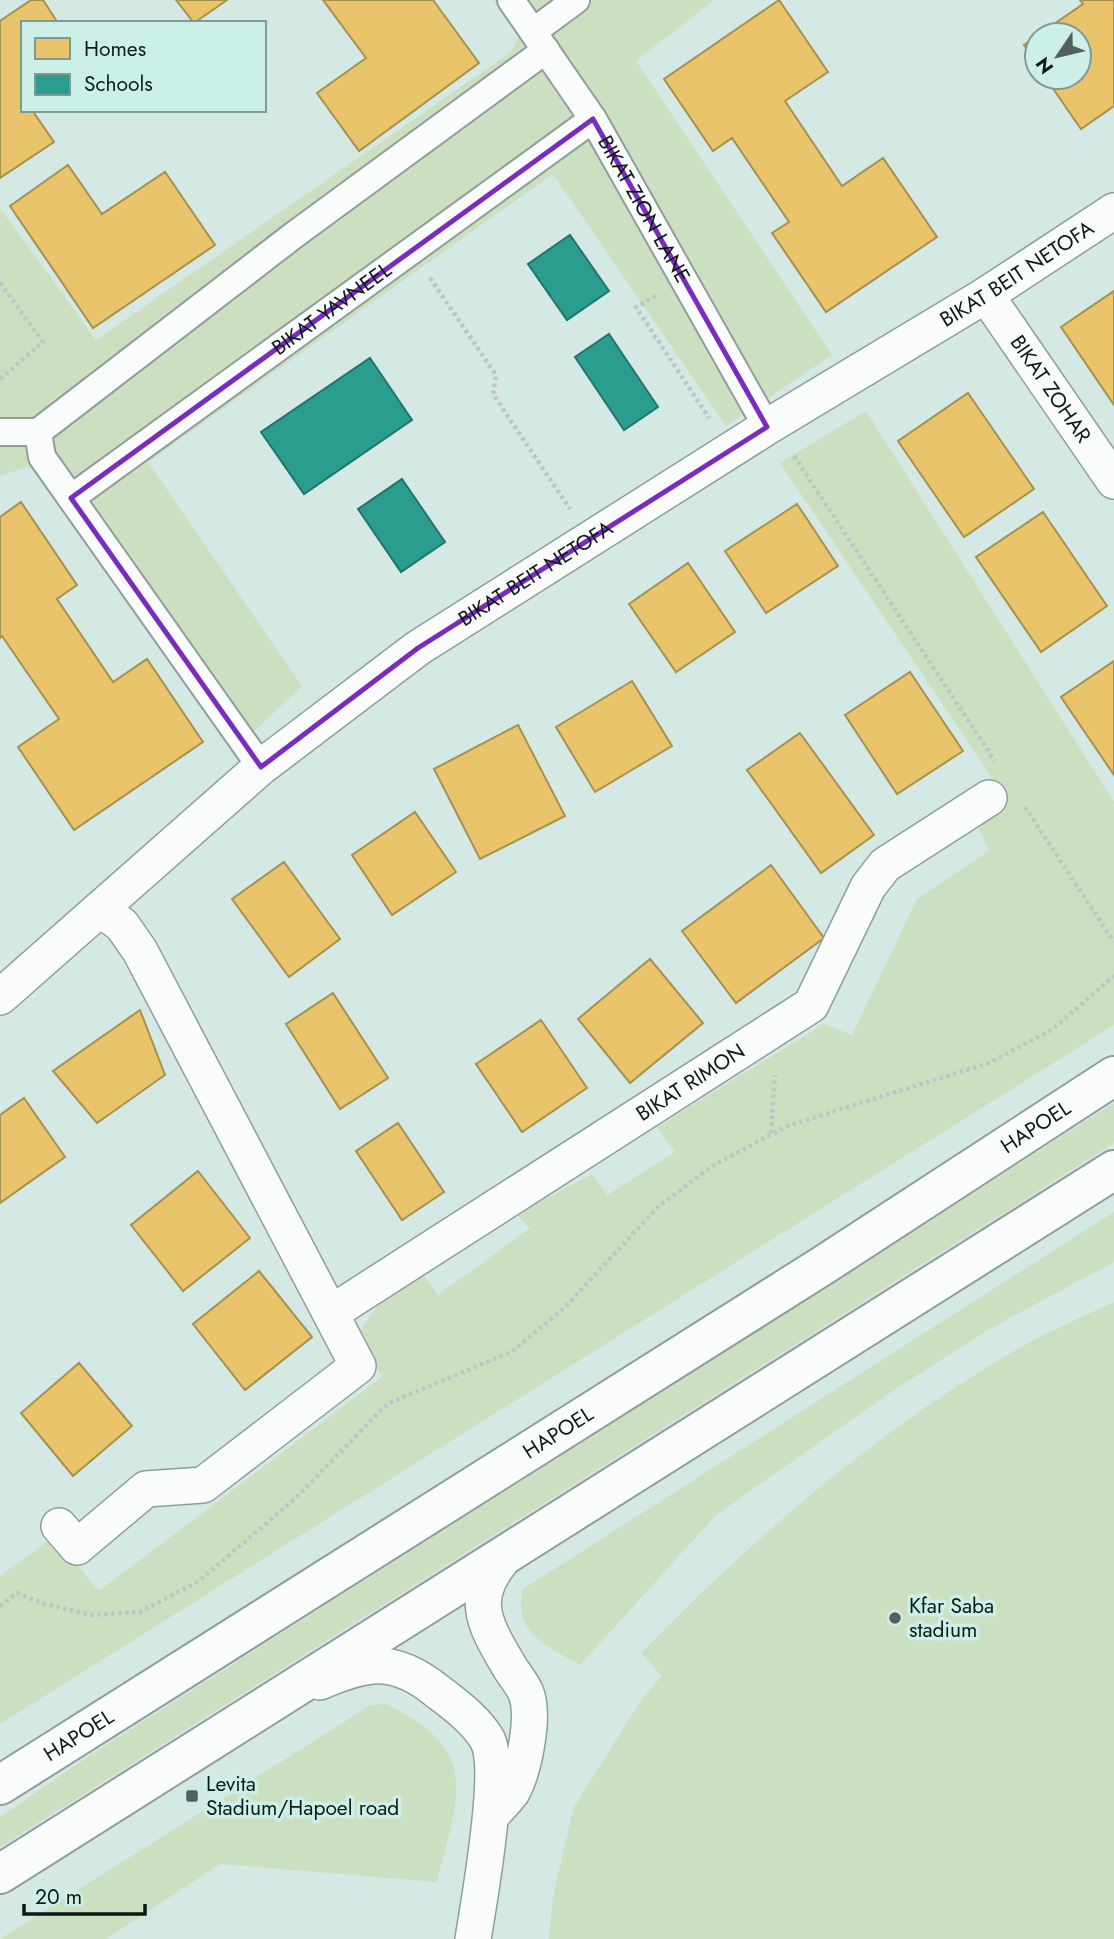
<svg xmlns="http://www.w3.org/2000/svg" width="1114" height="1939" viewBox="0 0 1114 1939" font-family="Jost,sans-serif">
<style>
.green{fill:#ccdfc0}
.homes{fill:#e9c46a;stroke:#a79151;stroke-width:2}
.schools{fill:#2a9d8f;stroke:#21756b;stroke-width:2}
.lines{fill:none;stroke-linecap:round;stroke-linejoin:round}
.pedestrian-casing{stroke:#8f9e9b;stroke-width:30}
.minor-casing{stroke:#8f9e9b;stroke-width:38}
.secondary-casing{stroke:#8f9e9b;stroke-width:42}
.path{stroke:#bfc6c5;stroke-width:4.5;stroke-dasharray:3.5 3.5;stroke-linecap:butt}
.pedestrian{stroke:#f9fcfb;stroke-width:26}
.minor{stroke:#f9fcfb;stroke-width:35}
.secondary{stroke:#f9fcfb;stroke-width:38}
.marked{fill:none;stroke:#7b2cbf;stroke-width:5;stroke-linejoin:round}
.poi-dot{fill:#52615f;stroke:#ccf0e8;stroke-width:2.5}
.labels{text-anchor:middle;stroke-width:7;stroke-linejoin:round;paint-order:stroke}
.street-label{font-size:21px;fill:#0c1917;stroke:#ccf0e8}
.poi-label{font-size:21px;fill:#0c1917;stroke:#ccf0e8;text-anchor:start}
</style>
<rect width="100%" height="100%" fill="#d4e8e4"/>
<!-- green -->
<path class="green" d="M 493,0 L 714,0 L 636,61 L 832,355 L 726,426 L 553,174 L 148,462 L 302,686 L 250,735 L 55,476 L 28,467 L 0,476 L 0,208 L 96,340 L 511,52 L 519,36 Z
M 866,411 L 1114,802 L 1114,1025 L 0,1724 L 0,1576 L 53,1537 L 99,1591 L 382,1377 L 359,1332 L 383,1299 L 421,1272 L 438,1295 L 530,1228 L 517,1214 L 592,1174 L 607,1195 L 675,1152 L 657,1127 L 824,1024 L 852,1035 L 917,899 L 989,851 L 977,825 L 1009,803 L 780,463 Z
M 1114,1103 L 1114,1143 L 0,1847 L 0,1817 L 92,1754 Z
M 1114,1212 L 1114,1262 L 993,1327 L 897,1388 L 716,1515 L 580,1665 C 547,1646 512,1633 523,1589 Z
M 1114,1302 L 1114,1939 L 549,1939 L 553,1896 L 574,1807 L 642,1699 L 662,1676 L 641,1653 C 754,1537 881,1427 1023,1346 C 1052,1330 1084,1316 1114,1302 Z
M 386,1704 C 483,1751 458,1794 437,1882 L 220,1864 L 106,1939 L 0,1939 L 371,1705 Z"/>
<!-- homes -->
<path class="homes" d="M 31,0 L 43,0 L 58,23 L 23,23 L 23,110 L 32,110 L 54,142 L 0,178 L 0,21 Z
M 176,0 L 227,0 L 194,23 Z
M 323,0 L 433,0 L 479,63 L 359,151 L 317,93 L 366,58 Z
M 779,0 L 828,72 L 785,101 L 842,186 L 883,158 L 937,237 L 826,312 L 772,233 L 789,222 L 732,138 L 713,151 L 664,79 Z
M 1080,0 L 1114,0 L 1114,106 L 1081,129 L 1045,77 L 1079,77 L 1079,35 L 1038,35 L 1083,4 Z
M 1037,36 L 1037,65 L 1024,45 Z
M 68,165 L 102,214 L 165,172 L 215,245 L 93,328 L 10,206 Z
M 1114,291 L 1114,405 L 1061,327 Z
M 968,393 L 1034,489 L 964,537 L 898,441 Z
M 21,502 L 77,585 L 57,599 L 113,682 L 147,659 L 203,742 L 74,830 L 18,747 L 59,719 L 2,636 L 0,638 L 0,517 Z
M 797,504 L 838,566 L 766,613 L 725,551 Z
M 1043,512 L 1107,606 L 1041,652 L 976,557 Z
M 688,563 L 735,632 L 676,672 L 629,604 Z
M 1114,661 L 1114,775 L 1061,697 Z
M 910,672 L 963,751 L 897,794 L 845,715 Z
M 632,681 L 672,746 L 595,792 L 556,727 Z
M 518,725 L 565,816 L 480,859 L 434,769 Z
M 800,733 L 874,835 L 821,873 L 747,770 Z
M 415,812 L 456,872 L 392,915 L 352,855 Z
M 284,862 L 340,939 L 289,977 L 232,899 Z
M 771,865 L 824,938 L 736,1003 L 682,931 Z
M 650,959 L 703,1023 L 630,1083 L 578,1019 Z
M 333,993 L 388,1078 L 340,1109 L 286,1024 Z
M 140,1010 L 165,1075 L 97,1123 L 53,1071 Z
M 541,1020 L 587,1088 L 522,1132 L 476,1064 Z
M 24,1098 L 65,1157 L 0,1203 L 0,1115 Z
M 398,1123 L 444,1192 L 402,1220 L 356,1151 Z
M 198,1171 L 250,1238 L 183,1291 L 131,1225 Z
M 259,1271 L 312,1337 L 245,1390 L 193,1324 Z
M 79,1363 L 132,1426 L 73,1476 L 21,1413 Z"/>
<!-- schools -->
<path class="schools" d="M 570,235 L 609,291 L 567,320 L 528,264 Z
M 609,334 L 658,407 L 624,430 L 575,357 Z
M 370,358 L 412,420 L 304,494 L 261,432 Z
M 402,479 L 445,542 L 401,572 L 358,509 Z"/>
<g class="lines">
<!-- pedestrian casing -->
<g class="pedestrian-casing">
<g id="pedestrian">
<path id="s1" d="M 511,0 L 593,119 L 767,427"/>
<path d="M 534,31 L 576,0"/>
<path d="M 0,432 L 38,432 L 294,235 L 546,50"/>
<path d="M 38,432 L 42,457 L 261,767"/>
<path id="s2" d="M 71,498 L 593,119"/>
</g>
</g>
<!-- minor casing -->
<g class="minor-casing">
<g id="minor">
<path id="s3" d="M 986,295 L 1114,481"/>
<path id="s4" d="M 0,997 L 261,767 L 418,648 L 767,427 L 986,295 L 1114,211"/>
<path id="s5" d="M 331,1313 L 811,1005 L 868,887 L 885,865 L 989,798"/>
<path d="M 59,1526 L 77,1547 L 146,1489 L 203,1485 L 358,1366 L 140,951 L 122,925 L 100,909"/>
<path d="M 320,1682 C 367,1662 394,1656 437,1691 C 454,1704 475,1719 487,1739 C 503,1768 479,1902 473,1939"/>
<path d="M 491,1816 C 498,1808 506,1800 512,1792 C 524,1771 535,1716 526,1693 C 522,1683 514,1675 509,1666 C 481,1619 469,1596 509,1552"/>
</g>
</g>
<!-- secondary casing -->
<g class="secondary-casing">
<g id="secondary">
<path id="s6" d="M 0,1785 L 822,1266 L 1114,1076"/>
<path d="M 0,1874 L 1114,1170"/>
</g>
</g>
<!-- path -->
<path class="path" d="M 430,278 L 496,375 L 493,394 L 570,509
M 0,283 L 43,342 L 0,379
M 656,296 L 636,307 L 709,418
M 794,456 L 995,761
M 1025,807 L 1114,942
M 771,1133 L 775,1075
M 0,1606 L 17,1593 L 42,1603 L 91,1615 L 140,1612 L 199,1581 L 296,1498 L 387,1404 L 513,1351 L 564,1308 L 658,1207 L 712,1166 L 787,1126 L 989,1063 L 1053,1029 L 1114,976"/>
<!-- pedestrian -->
<use href="#pedestrian" class="pedestrian"/>
<!-- minor -->
<use href="#minor" class="minor"/>
<!-- secondary -->
<use href="#secondary" class="secondary"/>
</g>
<!-- marked area -->
<path class="marked" d="M 593,119 L 767,427 L 418,648 L 261,767 L 71,498 Z"/>
<!-- markers -->
<g class="poi-dot">
<circle cx="895" cy="1618" r="7"/>
<rect x="185" y="1789" width="14" height="14" rx="3.5"/>
</g>
<g class="labels">
<!-- street labels -->
<g class="street-label">
<text dy="7" stroke="none"><textPath href="#s1" startOffset="248">BIKAT ZION LANE</textPath></text>
<text dy="7" stroke="none"><textPath href="#s4" startOffset="1251">BIKAT BEIT NETOFA</textPath></text>
<text dy="7" stroke="none"><textPath href="#s2" startOffset="322">BIKAT YAVNEEL</textPath></text>
<text dy="7" stroke="none"><textPath href="#s3" startOffset="114">BIKAT ZOHAR</textPath></text>
<text dy="7" stroke="none"><textPath href="#s4" startOffset="684">BIKAT BEIT NETOFA</textPath></text>
<text dy="7" stroke="none"><textPath href="#s5" startOffset="427">BIKAT RIMON</textPath></text>
<text dy="7" stroke="none"><textPath href="#s6" startOffset="1227">HAPOEL</textPath></text>
<text dy="7" stroke="none"><textPath href="#s6" startOffset="660">HAPOEL</textPath></text>
<text dy="7" stroke="none"><textPath href="#s6" startOffset="93">HAPOEL</textPath></text>
</g>
<!-- poi labels -->
<g class="poi-label">
<text x="909" y="1613">Kfar Saba<tspan x="909" dy="24">stadium</tspan></text>
<text x="206" y="1791">Levita<tspan x="206" dy="24">Stadium/Hapoel road</tspan></text>
</g>
</g>
<!-- legend -->
<rect x="21" y="21" width="245" height="91" fill="#ccf0e8" stroke="#7f9a94" stroke-width="2"/>
<rect x="35" y="38" width="35" height="21" fill="#e9c46a" stroke="#7f9a94" stroke-width="2"/>
<text x="84" y="56" font-size="21" fill="#0c1917">Homes</text>
<rect x="35" y="74" width="35" height="21" fill="#2a9d8f" stroke="#7f9a94" stroke-width="2"/>
<text x="84" y="91" font-size="21" fill="#0c1917">Schools</text>
<!-- north arrow -->
<g transform="translate(1058 56) rotate(235)"><circle r="33" fill="#ccf0e8" stroke="#7f9a94" stroke-width="2"/>
<path d="M0-5L12 26L0 18L-12 26Z" fill="#52615f"/>
<text y="-10" font-size="19" font-weight="bold" text-anchor="middle" fill="#0c1917">N</text>
</g>
<!-- scale -->
<path d="M24 1904v10h121v-10" fill="none" stroke="#0c1917" stroke-width="3.5"/>
<text x="35" y="1904" font-size="21" fill="#0c1917" stroke="#ccf0e8" stroke-width="5" paint-order="stroke">20 m</text>
</svg>
